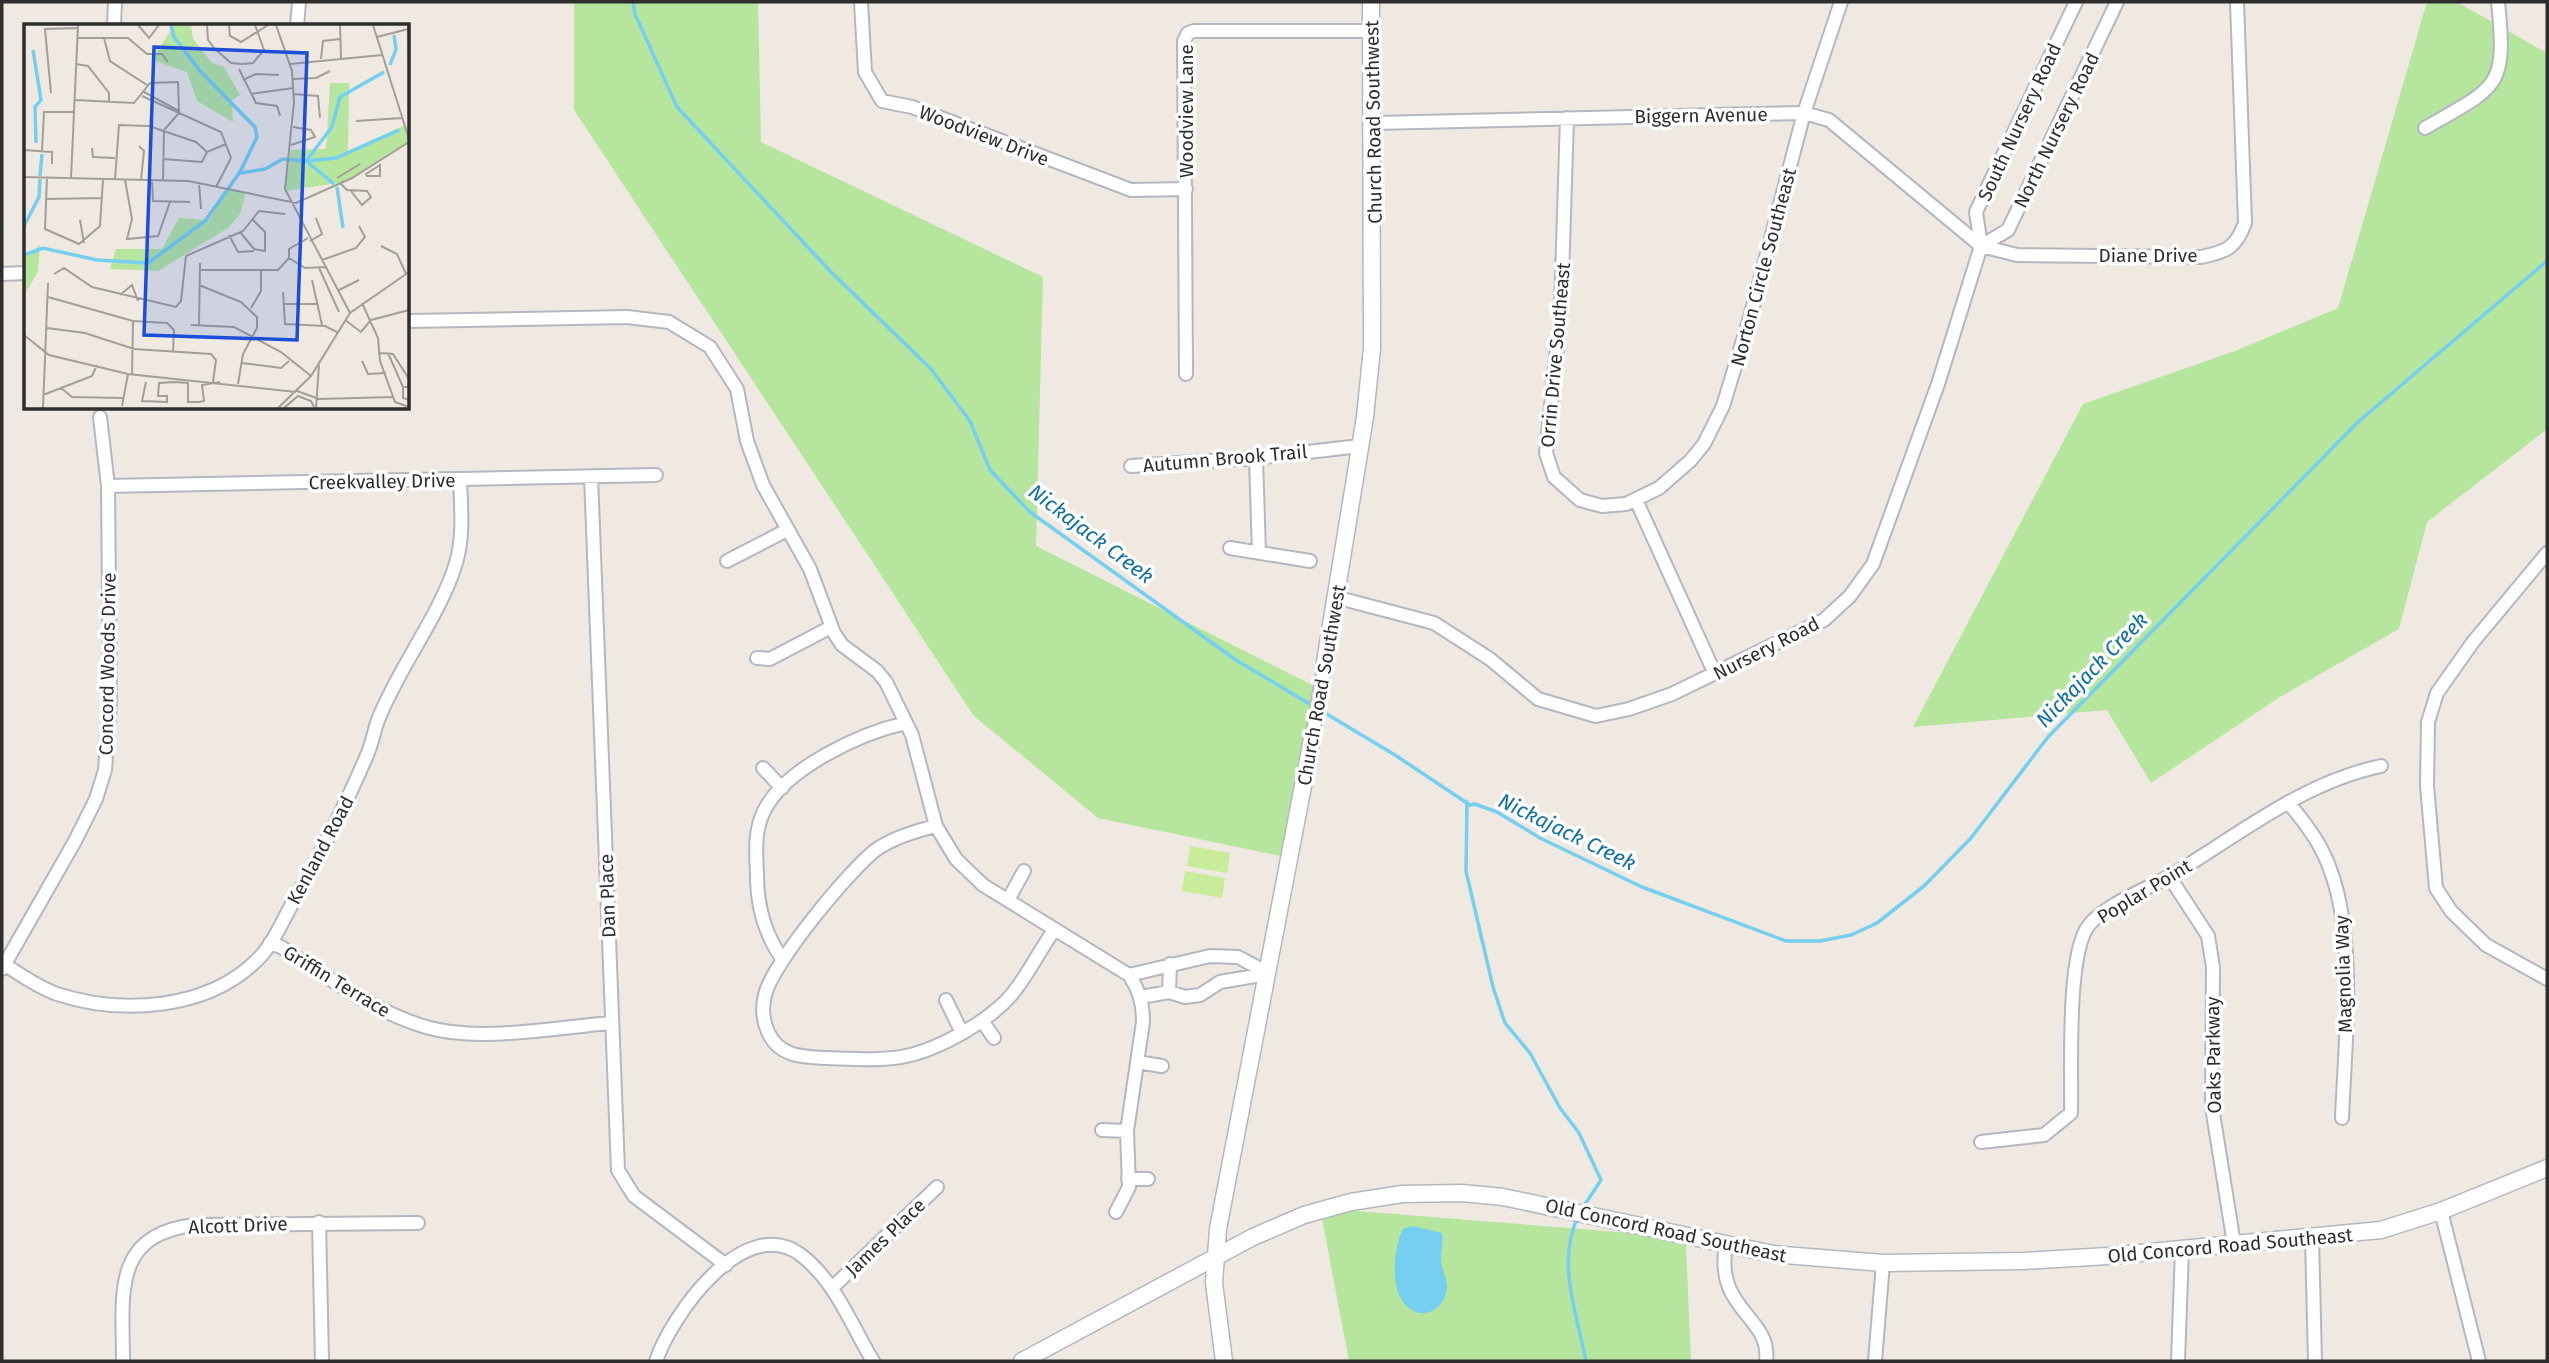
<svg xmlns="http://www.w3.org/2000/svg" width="2549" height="1363" viewBox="0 0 2549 1363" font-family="'Fira Sans',sans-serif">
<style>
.green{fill:#b6e59e}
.pitch{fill:#c9ec9a}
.water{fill:#75cff0}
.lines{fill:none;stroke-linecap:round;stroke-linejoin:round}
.stream{stroke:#75cff0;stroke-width:3.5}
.minor-casing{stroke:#b4b7c1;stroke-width:16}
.tertiary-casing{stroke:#b4b7c1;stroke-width:19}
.minor{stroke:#fff;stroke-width:12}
.tertiary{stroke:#fff;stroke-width:16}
.labels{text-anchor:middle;stroke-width:7;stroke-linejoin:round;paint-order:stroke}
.street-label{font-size:19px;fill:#2e2e2e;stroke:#fff}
.water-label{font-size:21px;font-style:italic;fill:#0d6fa3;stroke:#fff}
.inset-river{fill:none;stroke:#75cff0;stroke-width:3.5}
.inset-road{fill:none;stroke:#a29e99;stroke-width:2}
.view{fill:#1d4ed8;fill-opacity:0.15;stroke:#1d4ed8;stroke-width:3.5}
.inset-edge{fill:none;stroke:#2e2e2e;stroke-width:3.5}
</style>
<rect width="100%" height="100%" fill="#efe9e1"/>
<!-- green -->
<path class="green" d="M 574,2 L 758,2 L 761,142 L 1043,277 L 1036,546 L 1320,689 L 1295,859 L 1098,818 L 974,716 L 574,110 Z
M 2427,2 L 2457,2 L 2547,53 L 2547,429 L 2427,522 L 2399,629 L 2280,697 L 2151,783 L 2107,710 L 1913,727 L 2083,404 L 2235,351 L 2338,308 Z
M 1320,1208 L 1668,1236 L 1686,1245 L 1691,1361 L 1349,1361 Z"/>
<!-- pitch -->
<path class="pitch" d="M 1190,846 L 1230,853 L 1227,873 L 1187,866 Z
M 1185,871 L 1225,878 L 1222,898 L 1182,891 Z"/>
<!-- water -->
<path class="water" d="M 1413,1226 L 1442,1233 C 1444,1243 1440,1252 1441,1261 C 1442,1270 1447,1279 1447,1288 C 1445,1311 1420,1323 1404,1303 C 1390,1287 1394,1246 1403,1229 Z"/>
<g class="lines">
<!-- stream -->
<path class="stream" d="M 633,2 L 635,14 L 677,107 L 831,272 L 931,369 L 970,421 L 990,470 L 1030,512 L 1236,660 L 1313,706
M 1320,710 L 1395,755 L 1470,805 L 1475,804 L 1497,812 L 1540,838 L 1642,887 L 1786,941 L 1820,941 L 1851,935 L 1877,923 L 1924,886 L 1971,838 L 2048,737 L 2358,422 L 2547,261
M 1467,802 L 1466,871 L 1493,987 L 1505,1023 L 1530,1053 L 1560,1108 L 1579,1133 L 1601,1180 L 1582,1209
M 1578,1216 C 1556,1264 1577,1313 1586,1361"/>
<!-- minor casing -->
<g class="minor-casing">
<path id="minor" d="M 861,2 L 865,72 L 882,101 L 912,107 L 1131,190 L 1186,189
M 114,26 L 115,2
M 297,26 L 299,2
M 1567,118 L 1561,310 L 1546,453 L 1554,477 L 1580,500 L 1602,506 L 1626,504 L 1659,488 L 1690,461 L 1704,444 L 1723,406 L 1751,314 L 1804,113 L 1841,2
M 1374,123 L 1804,113 L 1829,120 L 1981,246 L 2017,255 L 2201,257 C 2226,252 2236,248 2245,223 L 2237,2
M 2425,128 C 2498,86 2507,89 2498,2
M 1981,246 L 2008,230 L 2117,2
M 2,274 L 26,273
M 408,321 L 627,317 L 669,322 L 710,347 L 737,389 L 747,441 L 763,485 L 810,569 L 834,633 L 842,645 L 877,671 L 886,682 L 912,735 L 936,826 L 956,859 L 983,885 L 1129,975 C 1139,990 1143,1003 1143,1022 L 1127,1131 L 1129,1187 L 1116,1212
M 1186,374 L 1184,41 L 1188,33 L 1194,31 L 1372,31
M 1256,458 L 1259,553
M 1131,466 L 1256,458 L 1360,446
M 591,477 L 618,1170 L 634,1196 L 726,1265
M 108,486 L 656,475
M 1637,502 L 1715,674
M 1230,548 L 1310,561
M 2547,553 L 2473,642 L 2437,693 L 2428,722 L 2427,786 L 2436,888 L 2451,911 L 2486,945 L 2547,979
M 727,561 L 787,530
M 1335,597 L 1434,623 L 1490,659 L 1538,699 L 1596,716 L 1629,709 L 1672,694 L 1824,620 L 1850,596 L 1873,564 L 1938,384 L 1981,246 L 1976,212 L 2076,2
M 757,658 L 770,659 L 831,627
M 1312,739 L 1324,668
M 763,768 L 782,788
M 2288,802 C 2299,816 2311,830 2319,845 C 2360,916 2345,1038 2342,1118
M 936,826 C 915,831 895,837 877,849 C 850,869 772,964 765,995 C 762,1007 763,1021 768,1032 C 779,1057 803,1057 827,1058 C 888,1060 910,1063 964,1032 C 983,1021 999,1010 1013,993 C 1029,973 1040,950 1054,930
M 2169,876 L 2208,936 L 2213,967 L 2212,1107 L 2234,1244
M 1008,900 L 1024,871
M 270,943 L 281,947 C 327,977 372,1011 426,1027 C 480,1043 556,1027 612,1023
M 783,960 C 765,935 757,906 757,875 C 756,853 754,831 764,811 C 785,768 861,733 906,723
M 2,963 C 20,974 37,987 57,994 C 121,1015 207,1010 257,960 C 272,946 281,924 291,906 C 319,857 345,807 367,755 C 372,744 374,731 378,720 C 399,666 440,616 456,563 C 464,536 461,507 460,479
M 2,969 L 75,841 L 96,799 L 105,770 L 110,702 L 108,486 L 100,417
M 1129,975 L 1210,956 L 1238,957 L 1268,973
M 1169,992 L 1170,964
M 1141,997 L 1169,992 L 1185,997 L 1200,995 L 1220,982 L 1267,974
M 946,1000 L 962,1033
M 983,1022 L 994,1038
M 1137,1062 L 1162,1066
M 1102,1130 L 1127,1131
M 1981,1142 L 2044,1135 L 2071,1113 C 2072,1074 2066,953 2089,925 C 2106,904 2147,889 2170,876 C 2239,835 2301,783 2381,766
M 1128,1179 L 1148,1179
M 2441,1211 L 2479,1361
M 319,1222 L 322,1361
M 2312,1238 L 2315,1361
M 1726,1246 C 1714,1310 1772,1317 1766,1361
M 833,1287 L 937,1187
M 123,1361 C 123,1296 111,1234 195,1225 L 418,1223
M 656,1361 C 671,1316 744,1212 801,1255 C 836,1282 851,1325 873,1361
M 1875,1361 L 1883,1263
M 2178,1361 L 2182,1249"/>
</g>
<!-- tertiary casing -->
<g class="tertiary-casing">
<path id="tertiary" d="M 1324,668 L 1365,417 L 1372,348 L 1371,2
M 1022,1361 L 1253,1237 L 1304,1215 L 1351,1202 L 1402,1194 L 1462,1193 L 1503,1197 L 1773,1254 L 1883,1263 L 2023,1261 L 2108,1256 L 2381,1230 L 2441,1211 L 2547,1168
M 1224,1361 L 1214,1283 L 1218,1229 L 1312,739"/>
</g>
<!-- minor -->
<use href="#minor" class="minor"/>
<!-- tertiary -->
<use href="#tertiary" class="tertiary"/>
</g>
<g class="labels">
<!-- street labels -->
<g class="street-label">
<text transform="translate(1186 111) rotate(-90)" y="7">Woodview Lane</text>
<text transform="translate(1701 115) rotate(-1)" y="7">Biggern Avenue</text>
<text transform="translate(1373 122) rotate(-91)" y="7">Church Road Southwest</text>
<text transform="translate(2019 122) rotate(-65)" y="7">South Nursery Road</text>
<text transform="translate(2056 130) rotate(-64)" y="7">North Nursery Road</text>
<text transform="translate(984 135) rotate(21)" y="7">Woodview Drive</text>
<text x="2148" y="262">Diane Drive</text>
<text transform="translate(1763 267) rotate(-75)" y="7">Norton Circle Southeast</text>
<text transform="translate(1555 355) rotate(-85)" y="7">Orrin Drive Southeast</text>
<text transform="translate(1225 458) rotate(-5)" y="7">Autumn Brook Trail</text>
<text transform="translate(382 481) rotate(-1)" y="7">Creekvalley Drive</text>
<text transform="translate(1766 648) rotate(-27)" y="7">Nursery Road</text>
<text transform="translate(107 664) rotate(-89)" y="7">Concord Woods Drive</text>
<text transform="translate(1321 685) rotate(-80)" y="7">Church Road Southwest</text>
<text transform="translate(320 850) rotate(-62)" y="7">Kenland Road</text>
<text transform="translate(2144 891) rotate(-31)" y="7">Poplar Point</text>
<text transform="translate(607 896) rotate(-92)" y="7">Dan Place</text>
<text transform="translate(2343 974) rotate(-92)" y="7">Magnolia Way</text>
<text transform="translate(337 981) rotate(31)" y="7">Griffin Terrace</text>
<text transform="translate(2213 1055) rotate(-91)" y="7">Oaks Parkway</text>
<text transform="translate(238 1225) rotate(-2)" y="7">Alcott Drive</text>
<text transform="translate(1666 1230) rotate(12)" y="7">Old Concord Road Southeast</text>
<text transform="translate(885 1237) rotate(-44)" y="7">James Place</text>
<text transform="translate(2230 1245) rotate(-5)" y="7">Old Concord Road Southeast</text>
</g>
<!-- water labels -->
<g class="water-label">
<text transform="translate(1091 534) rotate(37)" y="7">Nickajack Creek</text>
<text transform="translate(2092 670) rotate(-46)" y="7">Nickajack Creek</text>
<text transform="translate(1567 832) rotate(26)" y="7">Nickajack Creek</text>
</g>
</g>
<!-- overview -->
<g transform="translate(24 24)">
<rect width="385" height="385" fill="#efe9e1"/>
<path d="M 150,1 L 167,1 L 169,15 L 188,39 L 200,43 L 216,71 L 208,76 L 209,98 L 173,77 L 163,48 L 128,36 ZM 306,59 L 325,59 L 324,127 L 381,101 L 385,118 L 320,158 L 261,167 L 267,126 L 302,125 ZM 203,165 L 222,168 L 216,190 L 204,204 L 134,247 L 86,245 L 92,225 L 138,225 L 155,194 L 185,196 ZM 16,221 L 14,248 L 0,271 L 0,234 Z" fill="#b6e59e"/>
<path class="inset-river" d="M 9,26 L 17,76 L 11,83 L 12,119M 366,41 L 372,25 L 370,11M 282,137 L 308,103 L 316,73 L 360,48M 284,137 L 312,134 L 375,106M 217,149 L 241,145 L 259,135 L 282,137 L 310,160M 16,152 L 18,130M 313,163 L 319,204M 0,202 L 15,173 L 16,155M 0,231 L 19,224 L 73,236 L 124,239 L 181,197 L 216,148 L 233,113 L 231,103 L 176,47 L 150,13 L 147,1"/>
<path class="inset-road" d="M 114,1 L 125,14 L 135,1M 183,1 L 184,16 L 191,25 L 207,39 L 218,40 L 229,39 L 240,26 L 231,1M 205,1 L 206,12 L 217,18 L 244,1M 252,1 L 268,47 L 270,78 L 261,165 L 326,289M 316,1 L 317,34M 349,1 L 385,115M 384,1 L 385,40M 353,13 L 384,5M 53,14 L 104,14 L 123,30 L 138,30 L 144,38M 80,14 L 86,37 L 123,61M 297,35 L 299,17 L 316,15M 52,40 L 64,42 L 85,69 L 85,78M 266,40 L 358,31M 215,45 L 232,79 L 253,82 L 256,92M 268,55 L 292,54 L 306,47M 219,56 L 232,50 L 255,51M 120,68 L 155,87M 27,69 L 21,5 L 54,4M 227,70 L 269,64M 269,70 L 294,72 L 296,94M 118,72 L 197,108 L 207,134 L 192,163M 51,76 L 110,79 L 126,59 L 154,58 L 155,88M 332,97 L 378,94M 267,121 L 291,113 L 287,106 L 269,103M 115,122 L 120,127 L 117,156M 68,124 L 69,133 L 91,134M 0,126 L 28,128 L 28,140M 18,127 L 20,88 L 50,88M 139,135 L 178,138 L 183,128 L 202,120M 356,141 L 356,152 L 343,152 L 342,150 ZM 0,153 L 164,157 L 272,179 L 328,154 L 385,118M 23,153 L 21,205 L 55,220 L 76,202 L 79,155M 47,154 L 54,1M 313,154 L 336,140M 91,155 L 95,101 L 125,102 L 172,118 L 183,128M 101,156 L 108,195 L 103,215 L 134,212 L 146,178M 128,156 L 129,177 L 166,178M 139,156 L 140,106 L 155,89M 175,159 L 177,185M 317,160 L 323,166 L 343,167 L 347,173 L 338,181 L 327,167M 22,175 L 78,174M 56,196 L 60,219M 216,208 L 230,225 L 241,227 L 241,208 L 229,196M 205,211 L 214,228 L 230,227M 284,214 L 265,225 L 265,234 L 281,244 L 302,243M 286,217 L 298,210 L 292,194M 357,222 L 373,230 L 382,250M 298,236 L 332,224 L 341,213 L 335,202M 295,244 L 315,288M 176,246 L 254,246 L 265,234M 30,250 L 40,244 L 68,263 L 152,283 L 157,277 L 162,232 L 219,207 L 235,187 L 261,190M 288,256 L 298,301M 175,261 L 217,278 L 233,293 L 233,304 L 219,330 L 214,360M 315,266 L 335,256M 259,268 L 261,300 L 301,302 L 313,308M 96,271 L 108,261 L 114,277M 24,273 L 109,297 L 143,299 L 150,306 L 149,328M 338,279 L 354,314 L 356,337 L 371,378 L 385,383M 259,280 L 293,280M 227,284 L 237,267 L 237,246M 321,296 L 337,308 L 347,296 L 385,286M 167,301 L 210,303 L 257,328 L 287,352M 175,301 L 176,239M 23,304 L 61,309 L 110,325 L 187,330 L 192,336 L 189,358M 0,311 L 25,331 L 104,350 L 272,368M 356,329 L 369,330 L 385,355M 364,329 L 379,363M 338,337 L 344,350 L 362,349M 218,339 L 257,344 L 265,337M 108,351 L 109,297M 122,358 L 118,377 L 143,378 L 143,372 L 134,372 L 135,359 L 150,358 L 164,359 L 164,378 L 175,378 L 180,377 L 178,361 L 196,358M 385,363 L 379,363 L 379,374 L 385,376M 37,364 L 48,373 L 99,374M 273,367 L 295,375 L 370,373M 19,371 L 68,352 L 73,341M 98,382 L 104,350M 19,384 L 24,259M 254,384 L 287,352 L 326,289 L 385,248M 260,384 L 274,372 L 287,377 L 290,383M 292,384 L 295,341"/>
<path class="view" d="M 130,23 L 283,29 L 273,316 L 120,311 Z"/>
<rect width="385" height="385" class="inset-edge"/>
</g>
<!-- border -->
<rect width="2549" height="1363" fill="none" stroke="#2e2e2e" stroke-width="7"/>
</svg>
